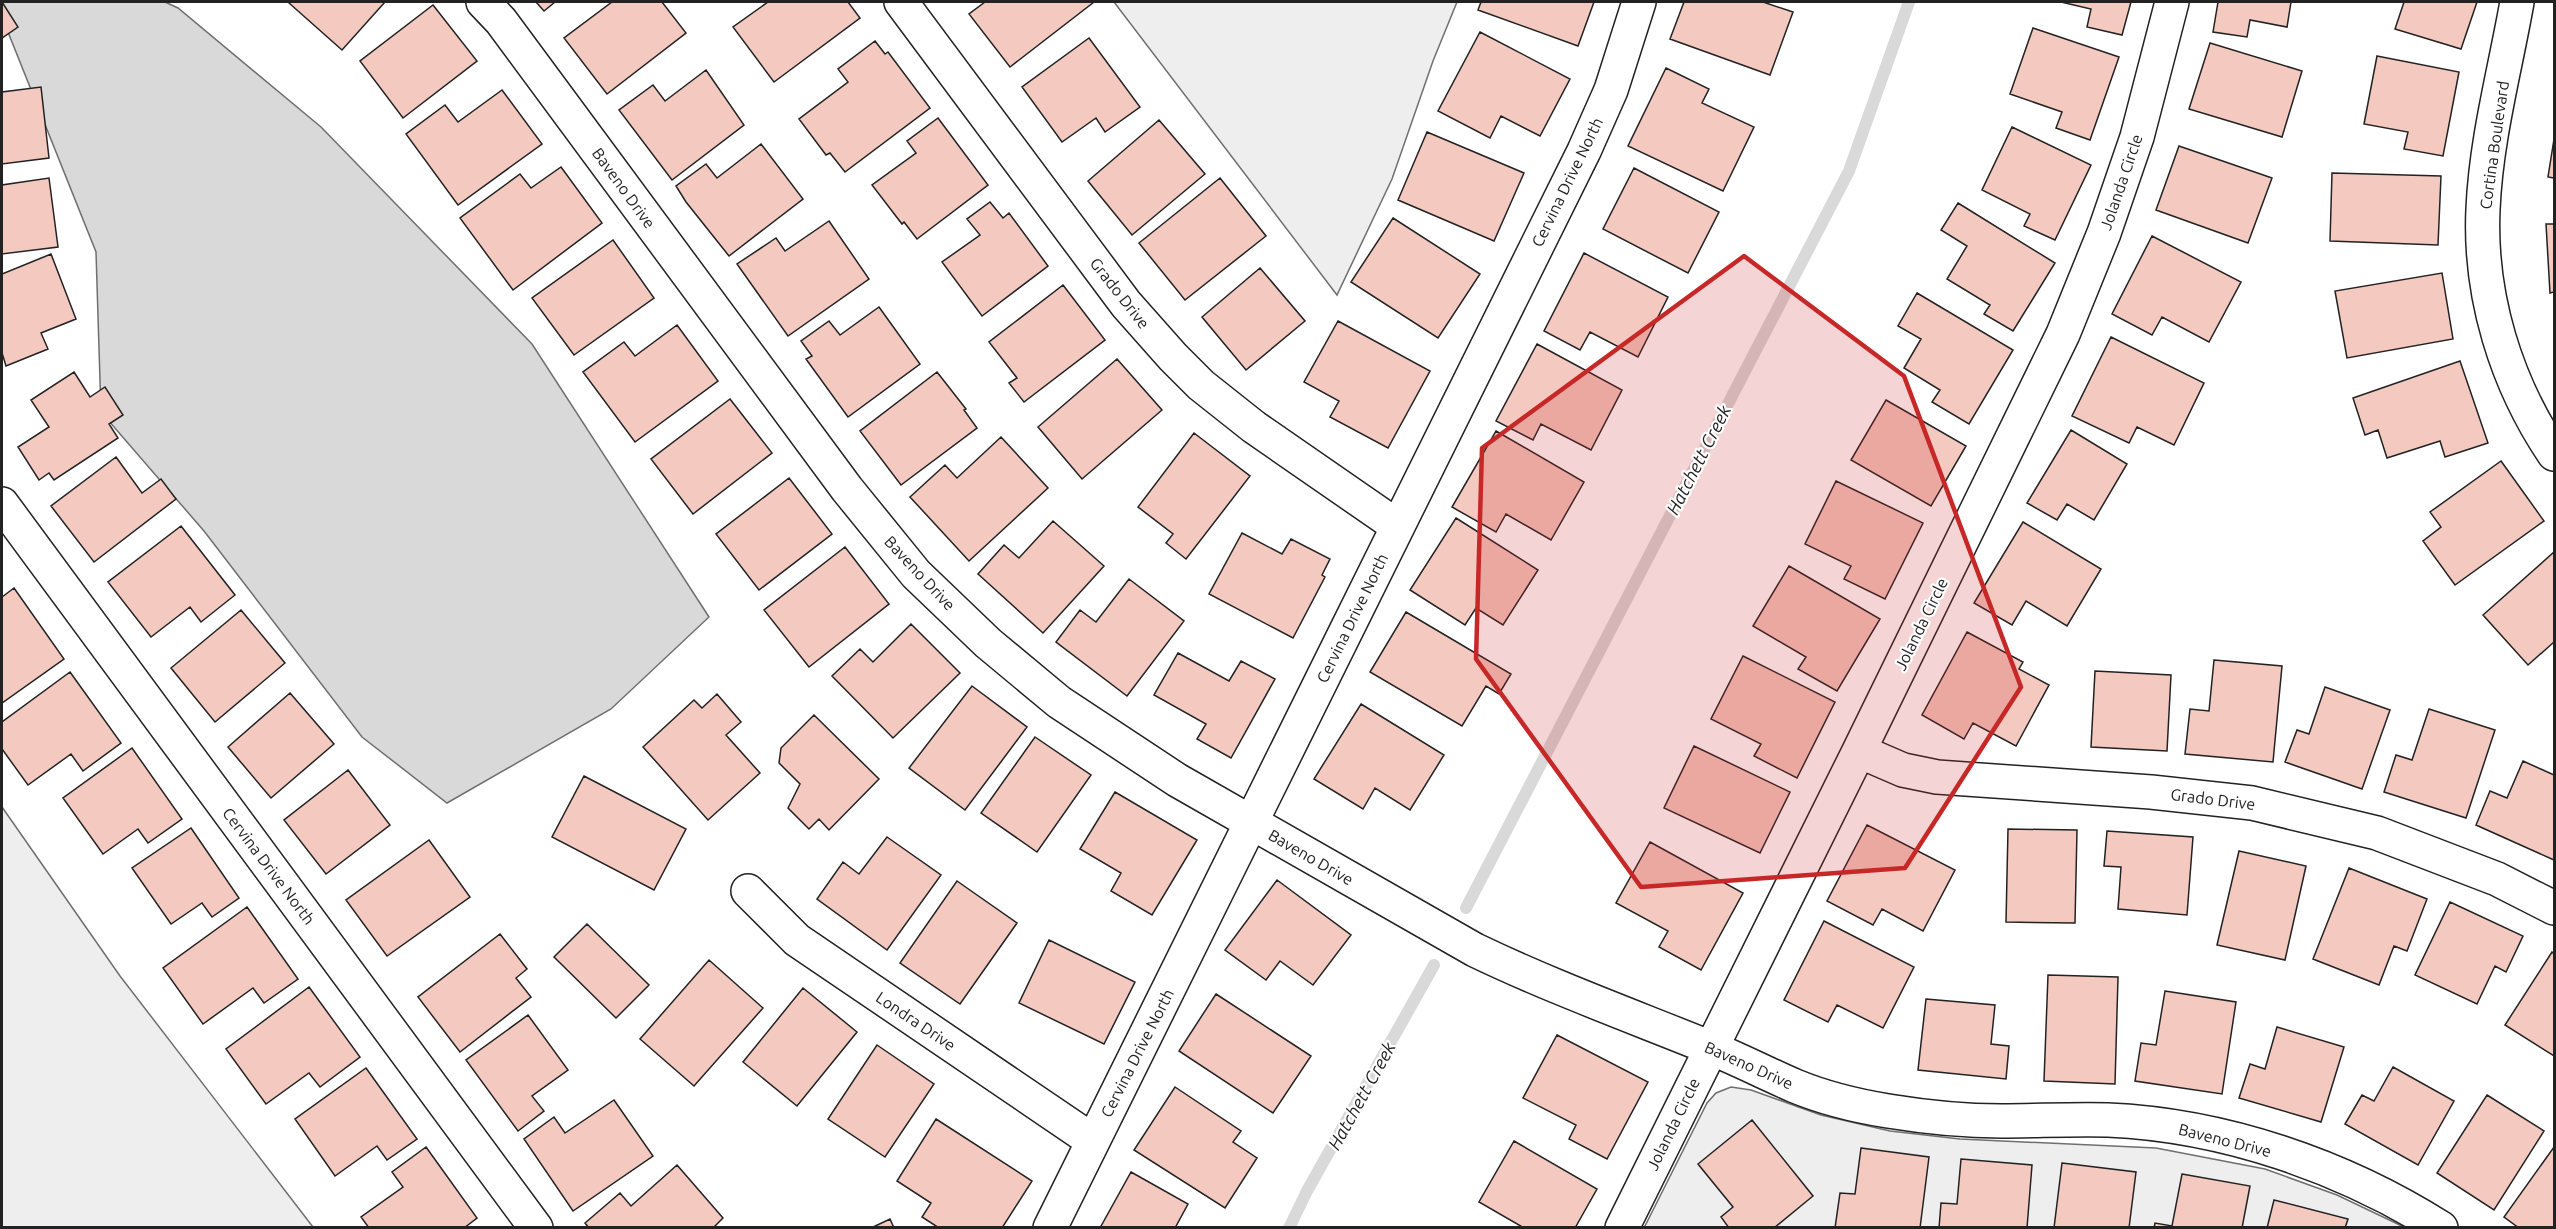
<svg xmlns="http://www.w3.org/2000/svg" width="2556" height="1229" viewBox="0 0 2556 1229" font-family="Ubuntu,sans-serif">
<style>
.green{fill:#eee;stroke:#6f6f6f;stroke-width:1.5}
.water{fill:#d9d9d9;stroke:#6f6f6f;stroke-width:1.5}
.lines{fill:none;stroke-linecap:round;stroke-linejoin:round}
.stream{stroke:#d9d9d9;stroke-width:12}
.building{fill:#f3c9c0;stroke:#222;stroke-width:1.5}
.minor-casing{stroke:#222;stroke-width:36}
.minor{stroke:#fff;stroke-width:33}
.marked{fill:#c62828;fill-opacity:0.2;stroke:#c62828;stroke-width:4.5;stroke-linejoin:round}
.labels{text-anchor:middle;stroke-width:4.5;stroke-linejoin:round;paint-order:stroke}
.street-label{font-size:16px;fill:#222;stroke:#fff}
.water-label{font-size:18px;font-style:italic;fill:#222;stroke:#fff}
</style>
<rect width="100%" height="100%" fill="#fff"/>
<!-- green -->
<path class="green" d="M 1114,2 L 1457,2 L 1433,61 L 1392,179 L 1337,295 Z
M 2,807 L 120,976 L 313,1227 L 2,1227 Z
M 1731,1087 L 1751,1090 L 1821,1115 L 1890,1131 L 1960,1139 L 2156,1148 L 2265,1169 L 2337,1195 L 2404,1227 L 1644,1228 L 1707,1103 L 1716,1093 Z"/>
<!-- water -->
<path class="water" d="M 2,2 L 165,2 L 178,8 L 321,127 L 532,344 L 709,617 L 611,709 L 447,803 L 362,737 L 204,531 L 101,412 L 96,252 L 2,17 Z"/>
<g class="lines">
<!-- stream -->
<path class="stream" d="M 1466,908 L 1849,171 L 1909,2
M 1289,1228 L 1307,1191 L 1434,965"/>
</g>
<!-- building -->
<path class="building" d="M 2,2 L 18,27 L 2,38 Z
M 291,2 L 385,2 L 342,50 L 289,3 Z
M 536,2 L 555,2 L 544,11 Z
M 612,2 L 662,2 L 686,33 L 607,94 L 564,38 Z
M 768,2 L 848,2 L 860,18 L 774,82 L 733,27 Z
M 985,2 L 1094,2 L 1010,67 L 969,14 Z
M 1481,2 L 1594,2 L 1578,46 L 1478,10 Z
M 1684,2 L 1763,2 L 1793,12 L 1770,75 L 1670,39 Z
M 2061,2 L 2131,2 L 2122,35 L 2087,27 L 2091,9 Z
M 2218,2 L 2291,2 L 2287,27 L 2250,20 L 2247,37 L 2213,32 Z
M 2404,2 L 2477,2 L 2461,49 L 2395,29 Z
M 433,5 L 477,61 L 403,118 L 360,61 Z
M 2033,28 L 2119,57 L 2090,140 L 2056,128 L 2062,112 L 2010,94 Z
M 1480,32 L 1570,79 L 1540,136 L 1501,116 L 1490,138 L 1438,111 Z
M 1089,38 L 1140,107 L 1105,132 L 1096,118 L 1062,142 L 1022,87 Z
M 875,41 L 885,54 L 888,52 L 930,108 L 845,172 L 830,153 L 826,155 L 799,119 L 848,82 L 838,69 Z
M 2210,43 L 2302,71 L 2282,137 L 2189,109 Z
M 2377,56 L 2459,72 L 2443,156 L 2404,149 L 2408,132 L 2364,124 Z
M 1666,68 L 1709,89 L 1702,103 L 1754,127 L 1723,191 L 1628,146 Z
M 706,70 L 744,125 L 672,180 L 619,110 L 653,85 L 665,101 Z
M 41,87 L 49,158 L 2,164 L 2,92 Z
M 502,90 L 542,144 L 458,205 L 406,134 L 445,105 L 458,122 Z
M 938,118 L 988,185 L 917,239 L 904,222 L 902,224 L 872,185 L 916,153 L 907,141 Z
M 1159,120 L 1205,174 L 1132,235 L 1088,181 Z
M 2012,127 L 2091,165 L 2055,240 L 2024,226 L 2030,214 L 1982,190 Z
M 1427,132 L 1524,173 L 1494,241 L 1398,200 Z
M 2554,139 L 2554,178 L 2548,177 Z
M 761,144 L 803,199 L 729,256 L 686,202 L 676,186 L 706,164 L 717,178 Z
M 2179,146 L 2272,178 L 2248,243 L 2156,210 Z
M 561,167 L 602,223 L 513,290 L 460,218 L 520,174 L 531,188 Z
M 1634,168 L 1719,212 L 1688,273 L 1603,229 Z
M 2332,173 L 2441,176 L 2438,245 L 2330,241 Z
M 49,178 L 58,247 L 2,254 L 2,185 Z
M 1220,178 L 1266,236 L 1185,300 L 1139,243 Z
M 990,202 L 1003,218 L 1009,213 L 1048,266 L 982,316 L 942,262 L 980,235 L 967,219 Z
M 1958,203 L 2055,263 L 2013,331 L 1984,314 L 1990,305 L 1947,279 L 1967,246 L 1941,230 Z
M 1393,218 L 1480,274 L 1438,338 L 1351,282 Z
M 829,221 L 869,279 L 788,336 L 737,264 L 776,238 L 785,251 Z
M 2546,224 L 2554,224 L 2554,292 L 2550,293 Z
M 2152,236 L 2241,282 L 2209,342 L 2162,317 L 2152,335 L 2112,314 Z
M 613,240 L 654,298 L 574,355 L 532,298 Z
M 1584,253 L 1668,297 L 1638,357 L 1590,332 L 1580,350 L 1544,331 Z
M 51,254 L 76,319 L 41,333 L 48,349 L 6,366 L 2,353 L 2,274 Z
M 1260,268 L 1305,321 L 1246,370 L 1202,317 Z
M 2442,273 L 2453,339 L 2347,358 L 2335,291 Z
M 1063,285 L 1105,340 L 1024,402 L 1009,383 L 1017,378 L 989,342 Z
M 1917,293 L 2013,350 L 1969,424 L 1932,402 L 1940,390 L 1904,368 L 1921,339 L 1898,326 Z
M 879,307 L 920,364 L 848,417 L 806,359 L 812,356 L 801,341 L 829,321 L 840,335 Z
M 1338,321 L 1430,371 L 1388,448 L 1330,417 L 1339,401 L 1304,382 Z
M 677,325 L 718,381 L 635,442 L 583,372 L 624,342 L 635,356 Z
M 2111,337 L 2204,383 L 2174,445 L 2137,427 L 2129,443 L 2072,416 Z
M 1537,344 L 1622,390 L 1591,450 L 1541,424 L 1533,440 L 1496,421 Z
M 1117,359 L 1162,410 L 1082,479 L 1038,427 Z
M 2460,361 L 2488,443 L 2445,457 L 2440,441 L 2387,458 L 2378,430 L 2365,435 L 2353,398 Z
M 74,372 L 90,397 L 105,387 L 123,415 L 109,424 L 118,438 L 54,480 L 49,473 L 39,480 L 18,447 L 49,427 L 31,400 Z
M 937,372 L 966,409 L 964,410 L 977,428 L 901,485 L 860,431 Z
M 730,399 L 772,453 L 693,514 L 651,459 Z
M 1886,400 L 1966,446 L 1931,506 L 1851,460 Z
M 2071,430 L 2127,464 L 2094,520 L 2067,504 L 2057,520 L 2027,503 Z
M 1496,431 L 1584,482 L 1551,540 L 1506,514 L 1496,532 L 1452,507 Z
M 1194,433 L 1250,476 L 1186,559 L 1166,543 L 1173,534 L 1138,507 Z
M 1001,437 L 1048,488 L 969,561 L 910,497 L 945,465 L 957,478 Z
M 116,457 L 142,493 L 161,479 L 176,499 L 94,562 L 51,506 Z
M 2501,461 L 2544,521 L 2455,585 L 2423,541 L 2441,527 L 2430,512 Z
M 789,478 L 832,534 L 759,590 L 716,534 Z
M 1836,481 L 1923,523 L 1885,599 L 1844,579 L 1851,566 L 1805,544 Z
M 1456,518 L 1538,570 L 1503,625 L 1476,608 L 1465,625 L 1410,590 Z
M 1053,521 L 1104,566 L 1043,633 L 978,574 L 1004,545 L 1019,558 Z
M 2023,522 L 2101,569 L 2067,626 L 2026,601 L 2012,625 L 1974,603 Z
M 181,526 L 235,595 L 201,622 L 190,607 L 151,637 L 108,582 Z
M 1242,533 L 1282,554 L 1291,539 L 1330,559 L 1322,575 L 1325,577 L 1293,638 L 1209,594 Z
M 845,547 L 889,604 L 809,667 L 764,610 Z
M 2554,552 L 2554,642 L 2528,665 L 2483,615 Z
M 1789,566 L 1880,619 L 1837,691 L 1798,669 L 1806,657 L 1753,626 Z
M 1129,579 L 1184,621 L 1127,696 L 1056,642 L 1080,610 L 1096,622 Z
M 14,588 L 64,659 L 2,703 L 2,597 Z
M 241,610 L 285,663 L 215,722 L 171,668 Z
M 1406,612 L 1511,674 L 1499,694 L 1486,686 L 1462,726 L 1370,672 Z
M 911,624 L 960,673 L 893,738 L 832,676 L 860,649 L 873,662 Z
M 1967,632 L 2023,662 L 2019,669 L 2049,685 L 2016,746 L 1973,723 L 1964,739 L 1922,715 Z
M 1178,653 L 1229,681 L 1241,661 L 1275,679 L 1231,758 L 1197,739 L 1206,724 L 1154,695 Z
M 1743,656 L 1835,702 L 1797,778 L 1754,756 L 1761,744 L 1711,719 Z
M 2214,660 L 2282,666 L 2273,762 L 2185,754 L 2190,709 L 2209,711 Z
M 2095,671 L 2171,675 L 2167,751 L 2091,747 Z
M 70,672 L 121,743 L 83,771 L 71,754 L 28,785 L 2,749 L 2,722 Z
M 972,686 L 1027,727 L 965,810 L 909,768 Z
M 2325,687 L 2390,710 L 2362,789 L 2285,762 L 2297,730 L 2309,734 Z
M 290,693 L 334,744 L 271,798 L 228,747 Z
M 717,694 L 741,722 L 726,735 L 760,773 L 708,820 L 643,747 L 694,700 L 702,708 Z
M 1361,704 L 1444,755 L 1410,810 L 1375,788 L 1363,809 L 1314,779 Z
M 2429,709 L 2495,730 L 2466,818 L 2384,792 L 2396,755 L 2412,760 Z
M 814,715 L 879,779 L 829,830 L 819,819 L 809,829 L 788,808 L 800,784 L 779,763 L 781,748 Z
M 1035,737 L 1091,775 L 1037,852 L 981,813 Z
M 1694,746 L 1790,792 L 1760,853 L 1664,808 Z
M 132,748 L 182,819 L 148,843 L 138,829 L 103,854 L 63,798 Z
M 2523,761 L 2554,775 L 2554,860 L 2476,825 L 2490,791 L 2507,798 Z
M 348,770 L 390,825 L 326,874 L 284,820 Z
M 584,776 L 686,829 L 654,890 L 552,837 Z
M 1115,792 L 1197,840 L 1152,915 L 1111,891 L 1121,873 L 1080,849 Z
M 1867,825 L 1955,870 L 1923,931 L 1882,909 L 1873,925 L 1827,901 Z
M 191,828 L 239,898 L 212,917 L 202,903 L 171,924 L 132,868 Z
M 2008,829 L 2077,830 L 2075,923 L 2006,922 Z
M 2107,831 L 2193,837 L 2187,915 L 2118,909 L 2121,867 L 2104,866 Z
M 887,837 L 941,875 L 887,950 L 817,899 L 843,862 L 859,874 Z
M 429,840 L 470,897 L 387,956 L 346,900 Z
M 1650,842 L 1743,893 L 1701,970 L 1659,947 L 1668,931 L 1616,903 Z
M 2239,851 L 2306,866 L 2285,960 L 2217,945 Z
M 2349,868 L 2427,899 L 2407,951 L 2394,946 L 2379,985 L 2313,959 Z
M 1277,880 L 1351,935 L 1313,985 L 1280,961 L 1266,980 L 1225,950 Z
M 957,881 L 1017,923 L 960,1004 L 900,963 Z
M 2450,902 L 2523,936 L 2506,972 L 2495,966 L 2477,1004 L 2415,975 Z
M 247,907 L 298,979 L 264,1003 L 253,988 L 203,1024 L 163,968 Z
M 1824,921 L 1914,967 L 1883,1028 L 1837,1005 L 1828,1022 L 1784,1000 Z
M 587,924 L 649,985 L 616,1018 L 554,957 Z
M 500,934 L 527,969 L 516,978 L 531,997 L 460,1052 L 418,997 Z
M 1049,940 L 1135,982 L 1104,1044 L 1019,1003 Z
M 2552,952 L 2554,954 L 2554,1056 L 2505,1025 Z
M 709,960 L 763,1008 L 694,1086 L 640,1039 Z
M 2048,975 L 2118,977 L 2115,1084 L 2044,1081 Z
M 309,987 L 360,1057 L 320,1087 L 309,1073 L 266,1104 L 226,1049 Z
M 803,988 L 857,1032 L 797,1106 L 743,1062 Z
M 2165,991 L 2236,1002 L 2222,1094 L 2135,1081 L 2141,1043 L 2156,1045 Z
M 1216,994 L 1311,1056 L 1273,1113 L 1179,1051 Z
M 1926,999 L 1995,1005 L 1991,1044 L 2009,1046 L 2006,1079 L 1918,1070 Z
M 528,1015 L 568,1070 L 532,1096 L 544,1111 L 518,1131 L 466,1060 Z
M 2277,1027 L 2344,1047 L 2321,1122 L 2239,1098 L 2250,1064 L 2265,1069 Z
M 1557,1035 L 1648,1082 L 1607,1159 L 1569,1139 L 1576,1125 L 1523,1098 Z
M 877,1045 L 934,1084 L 885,1157 L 828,1119 Z
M 2393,1067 L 2454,1101 L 2418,1165 L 2345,1124 L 2362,1095 L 2374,1101 Z
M 366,1068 L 417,1139 L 387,1160 L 377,1146 L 335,1176 L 295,1119 Z
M 1175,1087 L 1241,1131 L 1233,1142 L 1257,1158 L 1225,1208 L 1134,1150 Z
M 2487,1095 L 2544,1131 L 2494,1210 L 2437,1173 Z
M 614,1100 L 653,1156 L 573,1211 L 524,1139 L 554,1117 L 565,1133 Z
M 936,1119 L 1032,1181 L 1002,1228 L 939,1228 L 922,1217 L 931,1203 L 897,1181 Z
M 1752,1120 L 1813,1196 L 1774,1228 L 1729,1228 L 1721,1217 L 1733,1207 L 1698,1164 Z
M 1514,1141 L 1597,1189 L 1575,1228 L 1524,1228 L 1479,1202 Z
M 426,1147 L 477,1218 L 464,1228 L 369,1228 L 361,1217 L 403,1187 L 392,1172 Z
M 2554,1147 L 2554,1228 L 2519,1228 L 2504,1217 Z
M 1861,1148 L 1929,1157 L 1920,1228 L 1835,1228 L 1840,1193 L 1855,1194 Z
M 1961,1159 L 2032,1165 L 2027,1228 L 1939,1228 L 1941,1203 L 1957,1204 Z
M 2062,1163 L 2136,1172 L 2129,1228 L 2054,1228 Z
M 677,1165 L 723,1218 L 713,1228 L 589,1228 L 585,1223 L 620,1193 L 631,1206 Z
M 1131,1172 L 1188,1204 L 1175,1228 L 1100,1228 Z
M 2182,1174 L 2250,1186 L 2242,1228 L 2154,1228 L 2155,1223 L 2172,1226 Z
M 2274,1200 L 2348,1219 L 2345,1228 L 2267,1228 Z
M 890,1219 L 894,1228 L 871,1228 Z"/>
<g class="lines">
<!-- minor casing -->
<g class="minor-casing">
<path id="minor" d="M 483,2 L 501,21 L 847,489 L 916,574 L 988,643 L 1059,702 L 1177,780 L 1475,950 C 1550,986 1629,1015 1706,1046 C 1736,1058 1765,1073 1795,1086 C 1824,1098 1857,1106 1888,1111 C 1925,1117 1964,1121 2001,1121 C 2036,1121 2072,1119 2108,1120 C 2224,1125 2343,1166 2441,1228
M 901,2 L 1126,304 L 1173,357 L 1201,385 L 1254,427 L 1397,526
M 2517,2 C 2505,70 2486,139 2483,209 C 2479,296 2506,383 2554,454
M 2,504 L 536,1228
M 1859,751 L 1903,770 L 1937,777 L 2151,792 L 2252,803 L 2377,833 L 2497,879 L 2554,908
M 748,891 L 797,940 L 1093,1141
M 1050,1228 L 1584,151 L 1611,90 L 1639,2
M 1622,1228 L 1859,751 L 2063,334 L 2104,233 L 2137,137 L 2172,2"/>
</g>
<!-- minor -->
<use href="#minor" class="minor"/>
</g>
<!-- marked area -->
<path class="marked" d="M 1744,256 L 1904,376 L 2021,687 L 1905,868 L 1641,887 L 1476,659 L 1482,448 Z"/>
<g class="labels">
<!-- street labels -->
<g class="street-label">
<text transform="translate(2494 145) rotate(-82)" y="6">Cortina Boulevard</text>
<text transform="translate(1567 182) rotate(-64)" y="6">Cervina Drive North</text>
<text transform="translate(2121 182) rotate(-71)" y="6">Jolanda Circle</text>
<text transform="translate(624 188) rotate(54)" y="6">Baveno Drive</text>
<text transform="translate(1120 293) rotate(52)" y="6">Grado Drive</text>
<text transform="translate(920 573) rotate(47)" y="6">Baveno Drive</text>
<text transform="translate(1352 618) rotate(-64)" y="6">Cervina Drive North</text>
<text transform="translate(1921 624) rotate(-64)" y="6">Jolanda Circle</text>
<text transform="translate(2213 799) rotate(7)" y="6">Grado Drive</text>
<text transform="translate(1311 857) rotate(30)" y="6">Baveno Drive</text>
<text transform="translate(269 866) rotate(53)" y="6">Cervina Drive North</text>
<text transform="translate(916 1021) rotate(34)" y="6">Londra Drive</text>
<text transform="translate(1137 1053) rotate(-63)" y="6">Cervina Drive North</text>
<text transform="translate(1749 1065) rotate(24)" y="6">Baveno Drive</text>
<text transform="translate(1673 1124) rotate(-64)" y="6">Jolanda Circle</text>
<text transform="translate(2225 1140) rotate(14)" y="6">Baveno Drive</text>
</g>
<!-- water labels -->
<g class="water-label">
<text transform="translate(1699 460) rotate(-63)" y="6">Hatchett Creek</text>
<text transform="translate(1362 1096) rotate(-61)" y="6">Hatchett Creek</text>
</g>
</g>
<!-- border -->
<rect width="2556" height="1229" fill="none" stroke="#222222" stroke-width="6"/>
</svg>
